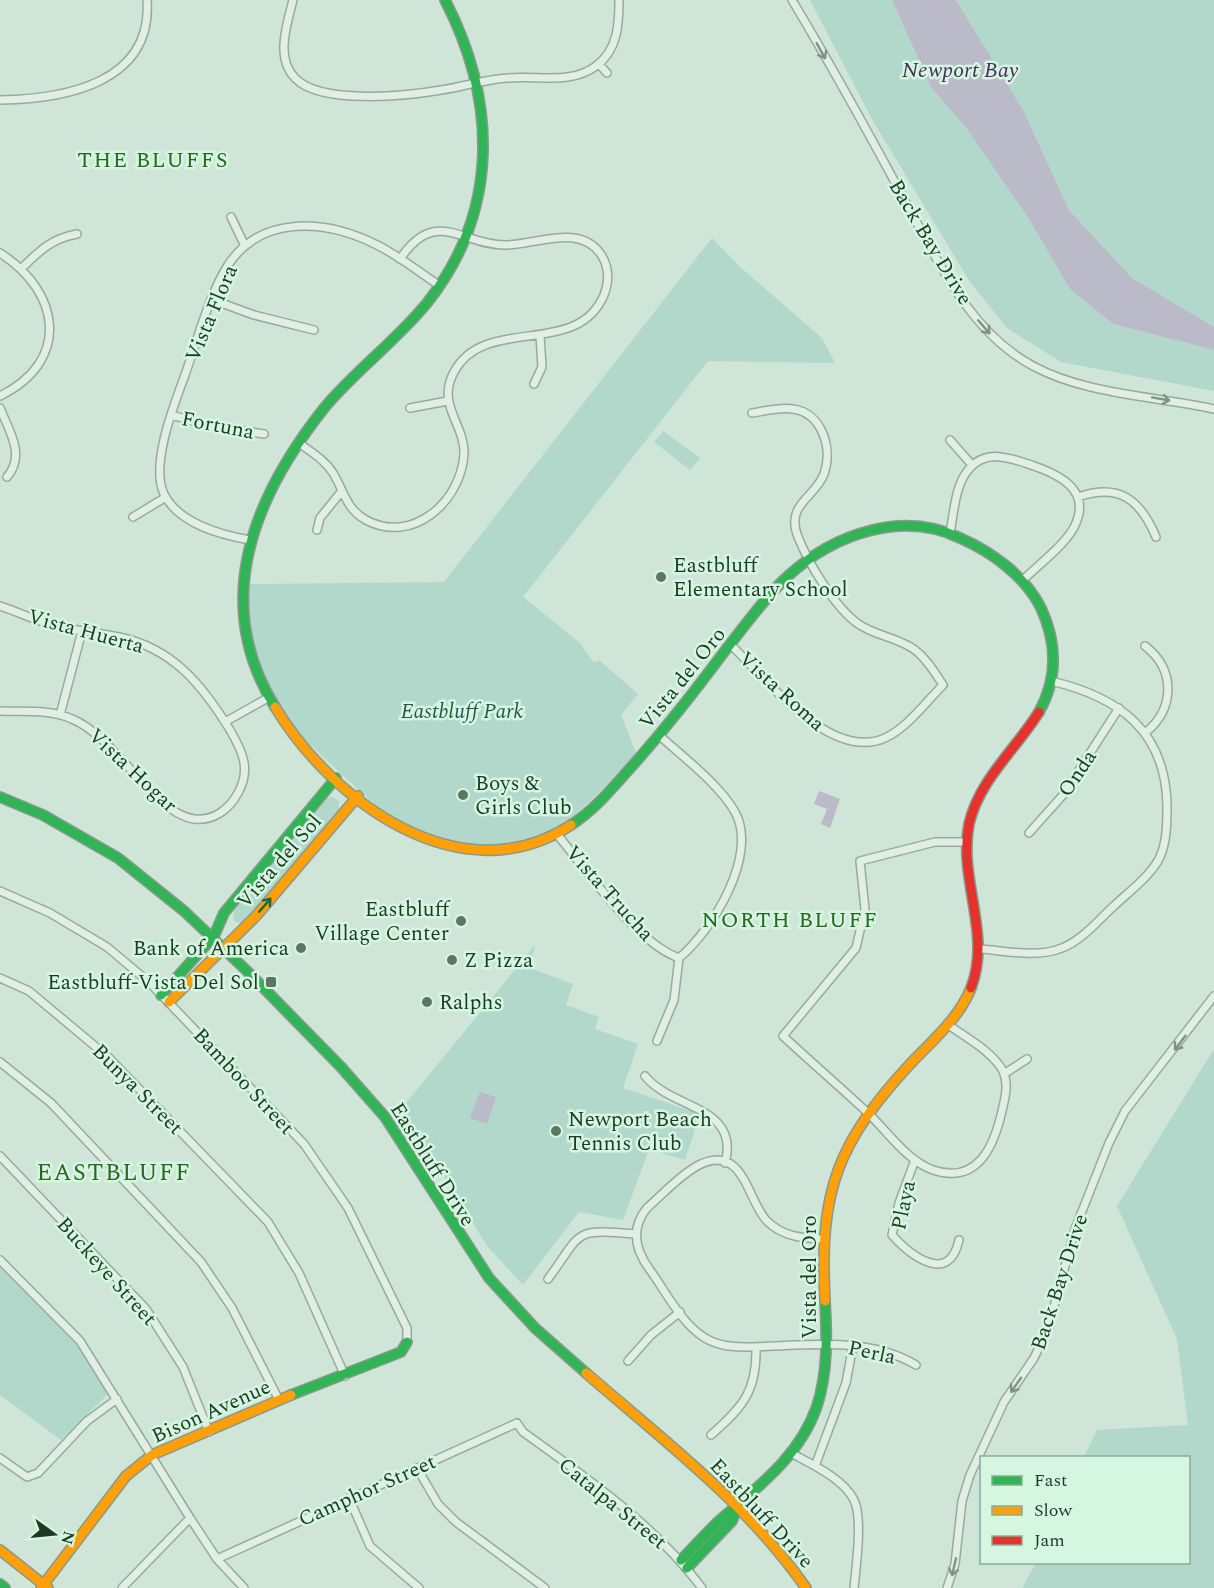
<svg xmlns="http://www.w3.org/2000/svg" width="1214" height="1588" viewBox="0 0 1214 1588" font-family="Spectral,serif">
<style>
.green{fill:#b1d8cb}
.water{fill:#babac8}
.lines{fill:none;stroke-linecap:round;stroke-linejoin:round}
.street-casing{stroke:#97ab9d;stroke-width:10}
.fast-casing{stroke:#889a8d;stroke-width:12}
.slow-casing{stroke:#889a8d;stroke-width:12}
.jam-casing{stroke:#889a8d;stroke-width:12}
.street{stroke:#e0eee5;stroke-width:7}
.fast{stroke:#30b455;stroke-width:9}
.slow{stroke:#ff9f0a;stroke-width:9}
.jam{stroke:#e5322d;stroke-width:9}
.oneway{stroke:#809484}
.oneway2{stroke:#256534}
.poi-dot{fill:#5d7662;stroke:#d5f6e1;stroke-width:2}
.labels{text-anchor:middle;stroke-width:5;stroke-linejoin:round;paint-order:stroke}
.street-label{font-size:21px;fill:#1f3a23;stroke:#d5f6e1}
.poi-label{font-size:21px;fill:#1f3a23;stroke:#d5f6e1;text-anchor:start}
.park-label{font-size:21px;font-style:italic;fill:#265651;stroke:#d5f6e1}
.water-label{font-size:22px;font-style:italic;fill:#482f59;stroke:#d5f6e1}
.neighbourhood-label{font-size:22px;letter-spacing:1.5px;fill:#29661f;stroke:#d5f6e1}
.quarter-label{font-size:24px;letter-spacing:1.5px;fill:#29661f;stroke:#d5f6e1}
</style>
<rect width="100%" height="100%" fill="#cfe5d7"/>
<!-- green -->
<path class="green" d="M 810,0 L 892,0 L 931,87 L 967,129 L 1027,216 L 1070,289 L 1113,324 L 1214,350 L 1214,391 L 1061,362 L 1007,328 L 970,282 L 873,121 Z
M 956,0 L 1214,0 L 1214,327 L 1132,278 L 1069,210 L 1024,112 Z
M 712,238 L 740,267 L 822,338 L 835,363 L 708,361 L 523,597 L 580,643 L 594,663 L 599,660 L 638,694 L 621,715 L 636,753 C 609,781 583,814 548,832 C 510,850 452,850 414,832 C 385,817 361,791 336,769 C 312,746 286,724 270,694 C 251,659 250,622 248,584 L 444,582 Z
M 663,431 L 700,458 L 690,470 L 654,442 Z
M 333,797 L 339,801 L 339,811 L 248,920 L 243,923 L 235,922 L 233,917 L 235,909 L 326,799 Z
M 535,945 L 530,968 L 573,984 L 566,1005 L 599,1017 L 595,1029 L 638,1044 L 623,1088 L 700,1114 L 685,1160 L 649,1149 L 623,1220 L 579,1212 L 523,1285 L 487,1246 L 402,1108 Z
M 1214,1049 L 1214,1588 L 1022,1588 L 1036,1563 L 1188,1562 L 1188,1458 L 1084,1457 L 1097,1430 L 1188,1425 L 1177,1339 L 1117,1206 Z
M 0,1267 L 75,1342 L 109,1393 L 61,1440 L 0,1395 Z"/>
<!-- water -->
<path class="water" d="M 892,0 L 956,0 L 1024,112 L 1069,210 L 1132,278 L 1214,327 L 1214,350 L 1113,324 L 1070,289 L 1027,216 L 967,129 L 931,87 Z
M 819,791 L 840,799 L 830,828 L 821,824 L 827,809 L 814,804 Z
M 480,1092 L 496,1097 L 487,1124 L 470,1118 Z"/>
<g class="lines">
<!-- street casing -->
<g class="street-casing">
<path id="street" d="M 293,0 C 287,24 275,58 295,78 C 320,105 407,96 441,90 C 463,87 485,79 508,78 C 537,75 571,85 596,66 C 618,50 619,24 619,0
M 792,0 C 831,65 868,132 904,199 C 938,260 968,331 1033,366 C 1087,395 1155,396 1214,409
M 599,64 L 607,73
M 0,100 C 65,99 153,83 147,0
M 231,217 L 245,246
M 0,253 C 61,292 71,361 0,396
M 21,269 C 38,252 52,238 77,234
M 213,300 L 254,315 L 314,330
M 534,384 L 542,367 L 540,335
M 0,408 C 9,431 26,455 7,477
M 410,408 L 448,401
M 171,415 L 216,427 L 264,434
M 950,440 L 972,465
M 299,443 C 311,452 325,460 333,473 C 344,491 346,509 366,520 C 412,545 461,502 464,454 C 465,424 436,405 454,372 C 485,314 577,359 604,295 C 609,282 609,268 602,256 C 581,222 536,245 505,245 C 461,245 436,206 400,259
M 1078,497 C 1119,483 1140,499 1156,537
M 133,517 L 166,497
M 317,530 L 320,518 L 341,492
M 950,533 C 954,513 955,483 970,468 C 988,448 1013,459 1034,466 C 1060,475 1090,490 1076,523 C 1069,542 1038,565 1023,580
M 250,540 C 221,535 178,523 164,494 C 150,465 174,405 185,375 C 197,341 209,295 228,265 C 262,214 326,220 375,244 C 398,255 419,272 440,286
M 0,606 C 20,612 39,623 60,627 C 80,631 99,633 119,637 C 173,648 203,686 230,730 C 243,752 251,770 238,793 C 229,810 213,821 194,819 C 154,814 115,736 72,719 C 50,709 24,712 0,711
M 732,646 C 767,680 831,762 885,738 C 907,728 926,702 943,685 C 935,673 927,659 915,650 C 898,637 874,636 857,623 C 834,606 809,564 798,537 C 785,504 815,498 824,474 C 833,448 822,413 793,409 C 780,407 765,411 752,413
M 60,715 L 82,631
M 225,722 L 266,699
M 1145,733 C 1175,709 1176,670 1145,646
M 556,833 C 585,868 636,943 679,958 C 712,931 759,855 735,812 C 720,785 683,757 660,736
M 1029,833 L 1063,795 L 1119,708
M 0,891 L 50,913 L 107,947 L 150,983 L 304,1144 L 348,1208 L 407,1328 L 407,1342
M 981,949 C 1006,951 1038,958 1062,948 C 1083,940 1099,919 1115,905 C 1130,891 1149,877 1159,859 C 1167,843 1167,823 1167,806 C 1166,731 1119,697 1051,681
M 0,978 L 29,991 L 108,1057 L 268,1222 L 299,1273 L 345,1376
M 947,1024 C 965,1037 992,1051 1003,1071 C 1009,1084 1005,1098 1002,1111 C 994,1146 978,1185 933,1170 C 907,1161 887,1131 868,1113 C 840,1087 811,1062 783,1036 L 856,948 L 865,909 L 860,861 L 935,842 L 967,842
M 657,1041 L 674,1000 L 679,958
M 0,1062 L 51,1103 L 201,1262 L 232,1308 L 279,1400
M 1004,1074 L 1027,1059
M 645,1076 C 671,1109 741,1106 725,1163
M 0,1156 L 146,1309 L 183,1367 L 209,1432
M 915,1160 L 899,1203 L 892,1235 C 910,1255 949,1286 959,1240
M 823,1239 C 802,1238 783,1237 767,1221 C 747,1201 744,1141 697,1166 C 679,1176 663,1194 647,1208 C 630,1229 635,1250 650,1270 C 666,1292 681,1323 705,1338 C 725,1350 749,1347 772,1346 C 821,1344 872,1339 916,1365
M 0,1260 L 80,1341 L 190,1518 L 217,1559 L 244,1588
M 548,1279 C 584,1230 572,1229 635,1234
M 628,1361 L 651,1335 L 680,1312
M 711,1435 C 743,1407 757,1391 756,1347
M 791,1453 C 811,1464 843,1478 854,1500 C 863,1518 856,1567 854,1588
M 0,1458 L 27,1477 L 38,1473 L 87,1421 L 117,1399
M 815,1466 L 846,1383 L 853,1345
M 417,1468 L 438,1504 L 456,1522 L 545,1588
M 349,1498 L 370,1546 L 419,1588
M 217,1559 L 517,1423 L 523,1432 C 588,1479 654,1524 702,1588
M 122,1588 L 190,1518
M 947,1588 L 955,1564 L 962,1501 L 970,1475 L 1004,1402 L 1034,1358 L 1048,1329 L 1075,1229 L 1109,1143 L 1125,1111 L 1214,996"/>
</g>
<!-- fast casing -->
<g class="fast-casing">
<path id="fast" d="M 275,707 C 210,602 254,496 325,407 C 356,370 396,341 427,303 C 500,211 497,101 445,0
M 0,797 L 43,815 L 118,858 L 184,911 L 247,971 L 341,1067 L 385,1117 L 489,1278 L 535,1328 L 586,1373
M 571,825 C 596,809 613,787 633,765 C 665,729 695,691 724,652 C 744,627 764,598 788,576 C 834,534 902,510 960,538 C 992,552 1025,576 1041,608 C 1057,643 1058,678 1039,712
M 161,995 L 214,936 L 224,913 L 336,778
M 291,1395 L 401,1352 L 407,1342
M 681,1560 C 694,1547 706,1533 720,1520 C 758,1487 800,1456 817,1406 C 828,1372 827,1335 825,1301
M 687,1568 L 732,1521 L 738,1507
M 0,1584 L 5,1588"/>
</g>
<!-- slow casing -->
<g class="slow-casing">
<path id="slow" d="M 275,707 C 332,801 461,897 571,825
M 169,1002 L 256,916 L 358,796
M 825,1301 C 819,1190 837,1143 912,1062 C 933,1040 960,1017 971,988
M 586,1373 C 663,1440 747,1503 806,1588
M 0,1550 L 48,1588
M 41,1588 L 126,1476 L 152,1455 L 291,1395"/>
</g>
<!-- jam casing -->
<g class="jam-casing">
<path id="jam" d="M 971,988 C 992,933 958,880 969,824 C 979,780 1016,749 1039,712"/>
</g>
<!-- street -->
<use href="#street" class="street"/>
<!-- fast -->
<use href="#fast" class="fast"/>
<!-- slow -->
<use href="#slow" class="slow"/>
<!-- jam -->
<use href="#jam" class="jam"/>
</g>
<!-- one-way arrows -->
<defs><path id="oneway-shaft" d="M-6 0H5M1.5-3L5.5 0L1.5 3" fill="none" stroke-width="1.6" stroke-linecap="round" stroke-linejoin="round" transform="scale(1.5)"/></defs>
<g class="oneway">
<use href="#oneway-shaft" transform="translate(821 51) rotate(61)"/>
<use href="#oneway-shaft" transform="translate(984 327) rotate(49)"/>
<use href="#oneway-shaft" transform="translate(1161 399) rotate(10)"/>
<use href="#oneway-shaft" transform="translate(1180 1043) rotate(127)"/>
<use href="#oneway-shaft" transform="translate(1016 1385) rotate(125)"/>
<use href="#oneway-shaft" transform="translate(954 1567) rotate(103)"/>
</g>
<use class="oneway2" href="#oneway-shaft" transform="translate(265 905) rotate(-49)"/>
<!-- markers -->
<g class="poi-dot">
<circle cx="661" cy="577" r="6"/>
<circle cx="463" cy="795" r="6"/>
<circle cx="461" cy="921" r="6"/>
<circle cx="301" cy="948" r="6"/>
<circle cx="452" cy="960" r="6"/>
<rect x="265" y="976" width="12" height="12" rx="3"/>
<circle cx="427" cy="1002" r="6"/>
<circle cx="556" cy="1131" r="6"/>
</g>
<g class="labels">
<!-- street labels -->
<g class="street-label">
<text transform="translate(931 242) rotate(59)" y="7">Back Bay Drive</text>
<text transform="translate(211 313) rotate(-67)" y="7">Vista Flora</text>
<text transform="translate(218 425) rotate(11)" y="7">Fortuna</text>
<text transform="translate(86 631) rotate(15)" y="7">Vista Huerta</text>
<text transform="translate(682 678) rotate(-51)" y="7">Vista del Oro</text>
<text transform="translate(782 691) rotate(42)" y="7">Vista Roma</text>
<text transform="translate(133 770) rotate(43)" y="7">Vista Hogar</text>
<text transform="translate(1077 773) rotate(-56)" y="7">Onda</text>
<text transform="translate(279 861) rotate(-49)" y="7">Vista del Sol</text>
<text transform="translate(610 893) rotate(48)" y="7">Vista Trucha</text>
<text transform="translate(244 1081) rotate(47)" y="7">Bamboo Street</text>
<text transform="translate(138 1089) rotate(45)" y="7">Bunya Street</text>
<text transform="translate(433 1164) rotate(58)" y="7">Eastbluff Drive</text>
<text transform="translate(903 1205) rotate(-78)" y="7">Playa</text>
<text transform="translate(107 1271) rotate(48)" y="7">Buckeye Street</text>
<text transform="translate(809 1277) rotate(-90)" y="7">Vista del Oro</text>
<text transform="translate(1059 1282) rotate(-72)" y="7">Back Bay Drive</text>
<text transform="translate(872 1352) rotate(12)" y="7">Perla</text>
<text transform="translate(211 1411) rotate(-24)" y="7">Bison Avenue</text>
<text transform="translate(367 1490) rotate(-24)" y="7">Camphor Street</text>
<text transform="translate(613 1503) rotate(39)" y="7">Catalpa Street</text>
<text transform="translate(762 1513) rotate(47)" y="7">Eastbluff Drive</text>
</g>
<!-- poi labels -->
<g class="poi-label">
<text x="673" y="572">Eastbluff<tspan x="673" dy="24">Elementary School</tspan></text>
<text x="475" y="790">Boys &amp;<tspan x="475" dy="24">Girls Club</tspan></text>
<text x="449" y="916" text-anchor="end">Eastbluff<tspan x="449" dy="24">Village Center</tspan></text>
<text x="289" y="955" text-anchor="end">Bank of America</text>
<text x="464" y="967">Z Pizza</text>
<text x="259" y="989" text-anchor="end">Eastbluff-Vista Del Sol</text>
<text x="439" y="1009">Ralphs</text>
<text x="568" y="1126">Newport Beach<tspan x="568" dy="24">Tennis Club</tspan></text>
</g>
<!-- park labels -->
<g class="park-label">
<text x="462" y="718">Eastbluff Park</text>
</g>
<!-- water labels -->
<g class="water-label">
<text x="960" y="77">Newport Bay</text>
</g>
<!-- neighbourhood labels -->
<g class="neighbourhood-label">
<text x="153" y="167">THE BLUFFS</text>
<text x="790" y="927">NORTH BLUFF</text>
</g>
<!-- quarter labels -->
<g class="quarter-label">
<text x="114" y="1180">EASTBLUFF</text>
</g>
</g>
<!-- legend -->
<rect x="980" y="1456" width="210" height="108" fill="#d5f6e1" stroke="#8cab95" stroke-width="1.5"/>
<rect x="992" y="1476" width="30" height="9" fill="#30b455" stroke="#8cab95" stroke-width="1.5"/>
<text x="1034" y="1486" font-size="18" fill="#1f3a23">Fast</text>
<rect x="992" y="1506" width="30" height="9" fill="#ff9f0a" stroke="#8cab95" stroke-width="1.5"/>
<text x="1034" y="1516" font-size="18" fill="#1f3a23">Slow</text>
<rect x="992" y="1536" width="30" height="9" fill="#e5322d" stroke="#8cab95" stroke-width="1.5"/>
<text x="1034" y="1546" font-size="18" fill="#1f3a23">Jam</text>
<!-- north arrow -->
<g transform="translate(54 1534) rotate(105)" stroke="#d5f6e1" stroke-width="4.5" paint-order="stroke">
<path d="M0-4.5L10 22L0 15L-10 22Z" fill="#1f3a23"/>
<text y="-9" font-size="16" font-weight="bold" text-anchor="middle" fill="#1f3a23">N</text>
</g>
</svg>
